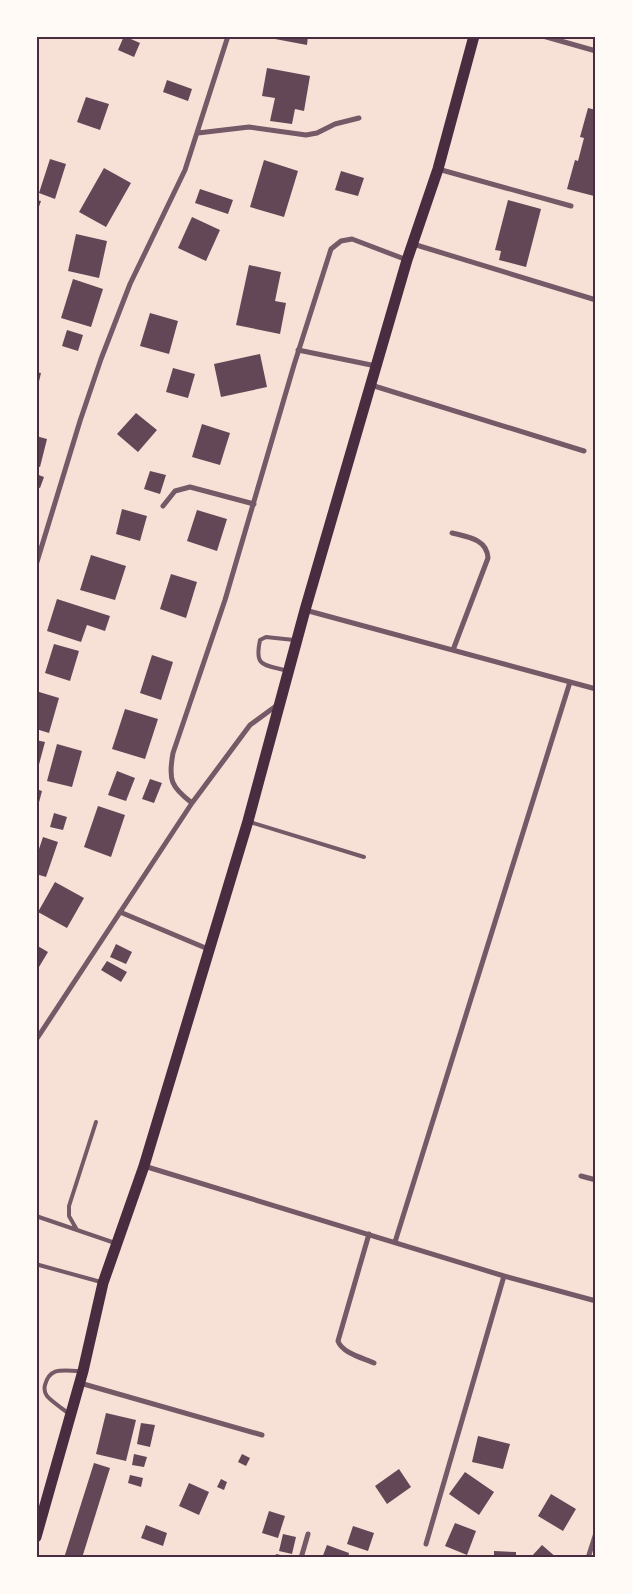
<svg xmlns="http://www.w3.org/2000/svg" width="632" height="1594" viewBox="0 0 632 1594" font-family="'DejaVu Sans',sans-serif">
<style>
.building{fill:#644757}
.lines{fill:none;stroke-linecap:round;stroke-linejoin:round}
.service{stroke:#755966;stroke-width:4}
.minor{stroke:#755966;stroke-width:5}
.primary{stroke:#4a2c40;stroke-width:11}
.neatline{fill:none;stroke:#4a2c40;stroke-width:2}
</style>
<rect width="100%" height="100%" fill="#f7e1d7"/>
<!-- building -->
<path class="building" d="M 124,36 L 140,43 L 134,57 L 118,50 Z
M 276,36 L 308,36 L 307,45 L 275,39 Z
M 267,68 L 310,76 L 304,111 L 295,109 L 292,124 L 270,121 L 275,98 L 262,96 Z
M 167,80 L 192,89 L 188,101 L 163,92 Z
M 86,97 L 109,104 L 100,130 L 77,122 Z
M 588,108 L 596,110 L 596,189 L 594,196 L 567,189 L 575,160 L 578,161 L 584,138 L 580,137 Z
M 50,159 L 66,164 L 55,199 L 39,193 Z
M 264,160 L 298,171 L 284,217 L 250,207 Z
M 104,168 L 131,183 L 106,227 L 79,212 Z
M 341,171 L 364,178 L 358,196 L 335,190 Z
M 200,189 L 233,200 L 228,214 L 195,203 Z
M 36,200 L 41,201 L 36,215 Z
M 508,200 L 541,209 L 526,267 L 499,260 L 501,251 L 495,250 Z
M 192,217 L 220,230 L 206,261 L 178,248 Z
M 76,234 L 107,241 L 99,278 L 68,271 Z
M 249,265 L 281,272 L 275,301 L 286,303 L 280,334 L 236,325 Z
M 73,279 L 103,289 L 91,327 L 61,318 Z
M 150,313 L 178,321 L 169,354 L 140,346 Z
M 67,330 L 83,335 L 78,351 L 62,346 Z
M 260,354 L 267,387 L 221,397 L 214,364 Z
M 173,368 L 195,374 L 188,398 L 166,392 Z
M 36,372 L 41,373 L 37,390 L 36,390 Z
M 136,413 L 157,430 L 138,452 L 117,434 Z
M 202,424 L 230,433 L 220,465 L 192,457 Z
M 36,436 L 47,439 L 40,467 L 36,466 Z
M 150,471 L 166,475 L 160,494 L 144,489 Z
M 36,474 L 44,477 L 40,488 L 36,487 Z
M 122,509 L 147,516 L 140,541 L 116,534 Z
M 197,510 L 227,519 L 217,551 L 187,541 Z
M 91,555 L 126,566 L 115,600 L 80,590 Z
M 171,574 L 197,582 L 186,618 L 160,609 Z
M 57,599 L 110,616 L 105,631 L 87,625 L 81,642 L 47,631 Z
M 54,644 L 79,651 L 70,681 L 45,673 Z
M 152,655 L 173,662 L 161,700 L 140,693 Z
M 36,691 L 59,698 L 49,733 L 36,729 Z
M 125,709 L 158,719 L 145,759 L 112,749 Z
M 36,740 L 45,742 L 37,772 L 36,772 Z
M 57,744 L 82,751 L 72,787 L 47,781 Z
M 117,771 L 135,778 L 126,801 L 108,795 Z
M 150,779 L 162,783 L 154,803 L 142,799 Z
M 36,789 L 42,791 L 37,810 L 36,810 Z
M 98,806 L 125,815 L 111,857 L 84,847 Z
M 54,813 L 67,817 L 63,830 L 50,827 Z
M 43,837 L 58,842 L 46,877 L 36,874 L 36,858 Z
M 55,882 L 84,898 L 67,928 L 38,912 Z
M 116,944 L 132,952 L 126,964 L 110,957 Z
M 36,945 L 48,952 L 36,972 Z
M 107,961 L 127,972 L 121,982 L 101,970 Z
M 106,1413 L 136,1420 L 126,1461 L 96,1454 Z
M 141,1423 L 155,1425 L 150,1447 L 137,1444 Z
M 478,1436 L 510,1444 L 503,1469 L 472,1462 Z
M 134,1454 L 147,1457 L 144,1467 L 132,1465 Z
M 242,1454 L 250,1458 L 246,1466 L 238,1462 Z
M 94,1463 L 110,1468 L 82,1558 L 64,1558 Z
M 399,1469 L 411,1487 L 387,1504 L 375,1486 Z
M 465,1472 L 494,1492 L 479,1515 L 449,1494 Z
M 130,1475 L 143,1478 L 141,1487 L 128,1483 Z
M 221,1479 L 227,1482 L 224,1490 L 217,1487 Z
M 189,1483 L 209,1492 L 199,1515 L 179,1506 Z
M 551,1494 L 576,1509 L 563,1531 L 538,1516 Z
M 269,1511 L 285,1516 L 278,1538 L 262,1533 Z
M 455,1523 L 476,1531 L 467,1555 L 445,1546 Z
M 146,1525 L 167,1533 L 163,1546 L 141,1538 Z
M 353,1526 L 374,1533 L 368,1551 L 347,1544 Z
M 283,1534 L 296,1537 L 292,1554 L 279,1551 Z
M 327,1545 L 349,1553 L 348,1558 L 322,1558 Z
M 542,1545 L 557,1558 L 531,1557 Z
M 494,1551 L 516,1552 L 516,1558 L 494,1558 Z
M 276,1554 L 290,1557 L 290,1558 L 275,1558 Z"/>
<g class="lines">
<!-- service -->
<path class="service" d="M 287,671 C 264,664 254,668 260,640 L 266,637 L 294,640
M 250,822 L 364,857
M 36,1216 L 115,1243
M 77,1230 L 69,1216 L 69,1206 L 96,1122
M 39,1265 L 101,1282
M 68,1413 C 62,1408 52,1402 47,1396 C 44,1392 44,1389 45,1385 C 50,1366 64,1371 80,1371"/>
<!-- minor -->
<path class="minor" d="M 543,36 L 596,51
M 198,133 L 249,127 L 306,135 L 317,133 L 335,124 L 359,118
M 438,169 L 571,206
M 413,244 L 596,300
M 298,350 L 376,366
M 371,385 L 584,451
M 163,506 L 175,491 L 190,487 L 254,504
M 452,533 C 468,537 487,539 488,558 L 453,650
M 36,565 L 80,421 L 101,359 L 130,284 L 185,170 L 228,36
M 305,610 L 596,689
M 192,803 C 171,787 168,780 173,753 L 225,600 L 294,365 L 331,249 L 341,241 L 352,239 L 407,260
M 120,912 L 208,949
M 36,1040 L 192,803 L 250,725 L 276,706
M 144,1166 L 504,1276 L 596,1301
M 581,1176 L 596,1180
M 369,1234 L 338,1341 C 342,1353 363,1358 374,1363
M 395,1242 L 570,682
M 80,1383 L 262,1435
M 426,1544 L 504,1276
M 301,1558 L 308,1534
M 588,1558 L 596,1533"/>
<!-- primary -->
<path class="primary" d="M 36,1537 L 83,1371 L 103,1283 L 144,1166 L 248,821 L 305,610 L 407,260 L 438,169 L 474,36"/>
</g>
<!-- border -->
<rect width="632" height="1594" fill="none" stroke="#fffaf5" stroke-width="75"/>
<rect x="38" y="38" width="556" height="1518" class="neatline"/>
</svg>
